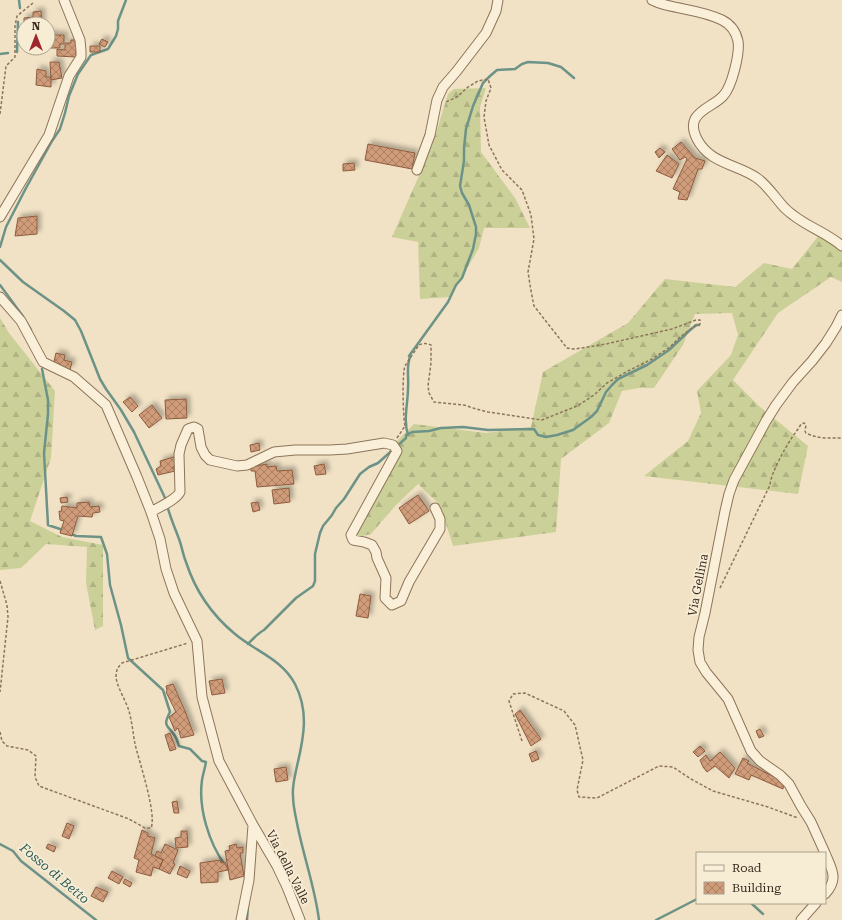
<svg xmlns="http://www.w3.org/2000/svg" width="842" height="920" viewBox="0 0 842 920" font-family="'Roboto Serif',serif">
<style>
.forest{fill:url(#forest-firs)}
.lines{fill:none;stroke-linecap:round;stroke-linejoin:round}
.stream{stroke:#6d9388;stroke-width:2.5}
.building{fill:url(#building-cross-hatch);stroke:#8d5c3e;filter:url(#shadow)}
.street-casing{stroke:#8d745a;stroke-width:11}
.path{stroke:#8d745a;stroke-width:1.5;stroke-dasharray:3 2;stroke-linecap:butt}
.street{stroke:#faf0d9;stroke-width:9}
.labels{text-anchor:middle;stroke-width:3.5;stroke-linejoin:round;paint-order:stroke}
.street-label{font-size:12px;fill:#3c2c1f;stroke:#f7edd5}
.water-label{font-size:13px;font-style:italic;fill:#2d5d58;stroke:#f7edd5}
</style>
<defs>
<pattern id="forest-firs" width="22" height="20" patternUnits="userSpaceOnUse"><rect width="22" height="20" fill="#cbd098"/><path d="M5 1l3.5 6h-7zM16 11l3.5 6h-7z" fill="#afb383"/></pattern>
<pattern id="building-cross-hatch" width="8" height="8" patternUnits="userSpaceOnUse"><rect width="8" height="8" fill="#d09b79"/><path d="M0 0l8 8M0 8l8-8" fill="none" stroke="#aa7f63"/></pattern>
<filter id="shadow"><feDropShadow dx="3.5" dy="-3.5" stdDeviation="2" flood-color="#0004"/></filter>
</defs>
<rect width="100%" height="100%" fill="#f1e2c5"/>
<!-- forest -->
<path class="forest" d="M 486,88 L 480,107 L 481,152 L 515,198 L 530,228 L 484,228 L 479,248 L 450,297 L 420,299 L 418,242 L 392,237 L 432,146 L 448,94 L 454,89 Z
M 824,229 L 842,242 L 842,282 L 831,277 L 778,313 L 733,380 L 759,406 L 808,446 L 798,494 L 644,476 L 688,441 L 701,413 L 697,391 L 731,355 L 738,335 L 732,313 L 695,314 L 683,345 L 654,388 L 639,388 L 622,391 L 609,423 L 561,459 L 556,532 L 453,546 L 440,505 L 418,484 L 395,506 L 371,534 L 358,537 L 355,527 L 371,488 L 397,441 L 414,424 L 486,433 L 531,427 L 543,372 L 628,323 L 665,279 L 735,287 L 764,263 L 792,269 Z
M 0,318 L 9,333 L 55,391 L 51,458 L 30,521 L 62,537 L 103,545 L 103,626 L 95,630 L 86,583 L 87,547 L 46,544 L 21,568 L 0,570 Z"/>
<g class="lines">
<!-- stream -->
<path class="stream" d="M 19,0 L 20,8
M 17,52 L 18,22
M 0,54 L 8,53
M 0,247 L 6,227 L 26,188 L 52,141 L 60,129 L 65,113 L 69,96 L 78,74 L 91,55 L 108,49 L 116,36 L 118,29 L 118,21 L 126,0
M 0,260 L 23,282 L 64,311 L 75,320 L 81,331 L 100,379 L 106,389 L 121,410 L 134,432 L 166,500
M 0,285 L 22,315 L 31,330
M 42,369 L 48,400 L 48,414 L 44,453 L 48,525 L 63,530
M 408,435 C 403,420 408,403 408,388 C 409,378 406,367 410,357 L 409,356 L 448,302 L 456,285 L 462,278 L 473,249 L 476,234 L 476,227 L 469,205 L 462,193 L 460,186 L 464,161 L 464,148 L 466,129 L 473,106 L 483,83 L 490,76 L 497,70 L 515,69 L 522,64 L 528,62 L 548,63 L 561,67 L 574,78
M 167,505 C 170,517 175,528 179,539 C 182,547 183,555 186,562 C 195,590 212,615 235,634 C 255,651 282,659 295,684 C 309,711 304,737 297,766 C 295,776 292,786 293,796 C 293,805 295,814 297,823 C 303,855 315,887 319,920
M 69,533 L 76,536 L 101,537 L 107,554 L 110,585 L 121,625 L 128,658 L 163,690 L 170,712 C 162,727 168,725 175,736 C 177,739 178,743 179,746 L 190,749 L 202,761 L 206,762 C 205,768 203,774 202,780 C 198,808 209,843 225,865
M 248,644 C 253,639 258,633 264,630 L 296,598 L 313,586 L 315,581 L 315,554 L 320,533 L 323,526 L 332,515 L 336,508 L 344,499 L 360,474 L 369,467 L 378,463 L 406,438 L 406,435 L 412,432 L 429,431 L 441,428 L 463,427 L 488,430 L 534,429 L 538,435 L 546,437 L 557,435 L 573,430 L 591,417 L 597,411 L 606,392 L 612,385 L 618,379 L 647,365 L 669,350 L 689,331 L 696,325 L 699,325
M 0,844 L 13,851 L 21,861 L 96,920
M 751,903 L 763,914
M 247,920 L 248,905
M 656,920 L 697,899"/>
</g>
<!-- building -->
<path class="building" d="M 41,11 L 42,24 L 24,24 L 24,18 L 33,17 L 33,12 Z
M 50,33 L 56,35 L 64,35 L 64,44 L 60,44 L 60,48 L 48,48 L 48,39 Z
M 102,39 L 108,42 L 105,47 L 99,44 Z
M 71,40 L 77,40 L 76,57 L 57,56 L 57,49 L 65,50 L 65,43 L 71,43 Z
M 90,46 L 100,46 L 100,52 L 90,52 Z
M 50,62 L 59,62 L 62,78 L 51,80 Z
M 37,69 L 46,71 L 46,77 L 51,77 L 51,87 L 36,85 Z
M 681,142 L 695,158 L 705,161 L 702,169 L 698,169 L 687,200 L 678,199 L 680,192 L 673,189 L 687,159 L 685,157 L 680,160 L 672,149 Z
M 368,144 L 415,153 L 412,169 L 365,160 Z
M 660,148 L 665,152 L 659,158 L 655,152 Z
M 667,155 L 679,164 L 672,178 L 656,171 Z
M 354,163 L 355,170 L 343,171 L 343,164 Z
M 37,216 L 37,234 L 15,236 L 18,218 Z
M 56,353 L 65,355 L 64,360 L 72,362 L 70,370 L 53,366 Z
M 130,397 L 138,406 L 132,412 L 123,402 Z
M 186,399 L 187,418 L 166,419 L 165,400 Z
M 152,405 L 162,418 L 149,428 L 139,415 Z
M 259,443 L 260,450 L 251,452 L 250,445 Z
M 177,456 L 175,466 L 173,467 L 175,471 L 158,475 L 156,469 L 161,466 L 160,461 Z
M 267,464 L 267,467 L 276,466 L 277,471 L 292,470 L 294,484 L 257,487 L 255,471 L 251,471 L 251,467 Z
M 324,464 L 326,474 L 316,475 L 314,466 Z
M 289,488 L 290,502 L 274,504 L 272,490 Z
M 418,495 L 429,511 L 409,524 L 399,508 Z
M 67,497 L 68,502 L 61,503 L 60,498 Z
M 89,502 L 90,507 L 99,506 L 100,512 L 93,513 L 92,517 L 78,516 L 72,536 L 60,533 L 64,521 L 60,520 L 59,511 L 61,512 L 62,506 L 77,508 L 77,503 Z
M 258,502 L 260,510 L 253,512 L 251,503 Z
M 360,594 L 371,596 L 368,618 L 356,616 Z
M 222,679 L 225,693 L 212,695 L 209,681 Z
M 173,684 L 185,711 L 194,735 L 181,738 L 178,728 L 175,731 L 169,717 L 176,712 L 166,692 L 167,691 L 166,686 Z
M 520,710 L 541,739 L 531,746 L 515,714 Z
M 760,729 L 764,736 L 759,738 L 756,731 Z
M 170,733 L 176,749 L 170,751 L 165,735 Z
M 700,746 L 705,751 L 698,757 L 693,752 Z
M 536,751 L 539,759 L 532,762 L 529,754 Z
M 720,752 L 735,768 L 729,778 L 715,766 L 707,772 L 703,767 L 700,760 L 706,755 L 710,761 Z
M 743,758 L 749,761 L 747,763 L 784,782 L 783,789 L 751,775 L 749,780 L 735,774 Z
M 286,767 L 288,780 L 276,782 L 274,769 Z
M 177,801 L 179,813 L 174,813 L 172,802 Z
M 67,823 L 74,826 L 69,839 L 62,836 Z
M 142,830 L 148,833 L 148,836 L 155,838 L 151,854 L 163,860 L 159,869 L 153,867 L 151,876 L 136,872 L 139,860 L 134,858 Z
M 181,831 L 187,831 L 188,847 L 176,848 L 175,838 L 181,837 Z
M 48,844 L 56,847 L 54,852 L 46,848 Z
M 165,844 L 178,850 L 173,863 L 175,864 L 170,874 L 159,869 L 163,860 L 155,856 L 157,851 L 161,853 Z
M 236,844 L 237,848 L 243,847 L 243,853 L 240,853 L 244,876 L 230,880 L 225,851 L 230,850 L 229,846 Z
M 220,860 L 221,863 L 225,862 L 228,870 L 218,872 L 218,882 L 201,883 L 200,863 Z
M 180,866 L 190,871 L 187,878 L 177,874 Z
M 112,871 L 123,877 L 119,884 L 108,878 Z
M 125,879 L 132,883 L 130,887 L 123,883 Z
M 96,887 L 108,892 L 103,902 L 91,896 Z"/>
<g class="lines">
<!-- street casing -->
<g class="street-casing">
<path id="street" d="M 652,0 C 656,2 661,4 666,5 C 685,10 704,11 722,20 C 730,24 736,32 738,41 C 740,53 732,87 723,96 C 715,105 701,108 695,119 C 692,125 694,133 697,139 C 710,164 737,164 757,178 C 767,185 774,196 782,205 C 785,209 789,212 793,215 C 808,227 827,233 842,246
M 417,170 L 430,135 L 437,100 L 443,87 L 456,72 L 486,33 L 496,11 L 498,0
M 0,217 L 49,135 L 69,76 L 81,57 L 81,51 L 80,40 L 64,0
M 0,297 L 21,321 L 43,362 L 74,377 L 106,405 L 137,477 L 151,512 L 160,539 L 166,569 L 174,593 L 197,641 L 202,697 L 219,761 L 253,825 L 277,866 L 287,887 L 300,920
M 151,512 C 159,507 176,500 180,492 L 179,454 L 181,445 L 188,429 L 194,427 L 198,429 L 201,447 L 205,455 L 210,460 L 237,466 L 247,465 L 274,452 L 295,450 L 330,450 L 347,449 L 384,443 L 393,445 L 397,451 L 351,535 L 353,540 L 364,542 L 372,545 L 376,552 L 377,558 L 386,578 L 385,598 L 392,605 L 401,601 L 409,582 L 440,529 L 440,519 L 435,508
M 825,853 L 811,822 L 801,806 L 789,784 L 780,775 L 760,761 L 751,751 L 728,699 L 706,672 L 700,662 L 698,650 L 699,637 L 705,613 L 725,511 L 729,494 L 734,480 L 766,421 L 776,405 L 793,382 L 812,361 L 826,343 L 836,327 L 842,315
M 825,853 C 832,870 839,879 825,894
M 241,920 L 249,880 L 253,825
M 801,920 L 816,903"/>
</g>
<!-- path -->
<path class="path" d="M 0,114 L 6,66 L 15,57 L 15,26 L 17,16 L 33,3
M 397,438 L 405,426 C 403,417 402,373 405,366 C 408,361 415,351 419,345 C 423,343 427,343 431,345 L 431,363 L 428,386 L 429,393 L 434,402 L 464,405 L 476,409 L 488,412 L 542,420 L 577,406 L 585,401 L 594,395 L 607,383 L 628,371 L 652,359 L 670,347 L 680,337 L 692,328 L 700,324 L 700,320 L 696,320 L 672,329 L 606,344 L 582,348 L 574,349 L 567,348 L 534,306 L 531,291 L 528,272 L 534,239 L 531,215 L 522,190 L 502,170 L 489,145 L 484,117 L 486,101 L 491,88 L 488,79 L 478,81 L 468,87 L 457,97 L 446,102
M 0,581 L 7,605 L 8,617 L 0,692
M 720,588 L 770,485 C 771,473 784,450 791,439 C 794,434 798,430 801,424 L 804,423 L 806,425 L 805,431 L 806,433 C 817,439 830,438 842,438
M 0,732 L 2,741 L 7,746 L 28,750 L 36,756 L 35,777 L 39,786 L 129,819 L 145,828 L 151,828 C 157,814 139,761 135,744 C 133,733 132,722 129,711 C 126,701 117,687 116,677 C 116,670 118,667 122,663 L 188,643
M 522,741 L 509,701 L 513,694 L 525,693 L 564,711 L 575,725 L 583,760 L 577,790 L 579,797 L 597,798 L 659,766 L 673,767 L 691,779 L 713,791 L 768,807 L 798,818"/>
<!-- street -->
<use href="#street" class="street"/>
</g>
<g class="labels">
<!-- street labels -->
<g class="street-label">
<text transform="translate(698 585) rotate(-79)" y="4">Via Gellina</text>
<text transform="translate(288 867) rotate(63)" y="4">Via della Valle</text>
</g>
<!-- water labels -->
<g class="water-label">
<text transform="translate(55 873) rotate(40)" y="5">Fosso di Betto</text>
</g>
</g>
<!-- legend -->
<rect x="696" y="852" width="130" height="52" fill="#f7edd5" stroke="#aca08c"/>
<rect x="704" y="865" width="20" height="6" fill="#faf0d9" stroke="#aca08c"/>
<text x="732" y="872" font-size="12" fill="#3c2c1f">Road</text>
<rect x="704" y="882" width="20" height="12" fill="url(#building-cross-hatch)" stroke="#aca08c"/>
<text x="732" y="892" font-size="12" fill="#3c2c1f">Building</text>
<!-- north arrow -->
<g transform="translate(36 36)"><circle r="19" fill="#f7edd5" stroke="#aca08c"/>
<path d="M0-3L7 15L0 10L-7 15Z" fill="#9f272b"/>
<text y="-6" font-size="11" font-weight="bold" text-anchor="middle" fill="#3c2c1f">N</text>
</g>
</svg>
